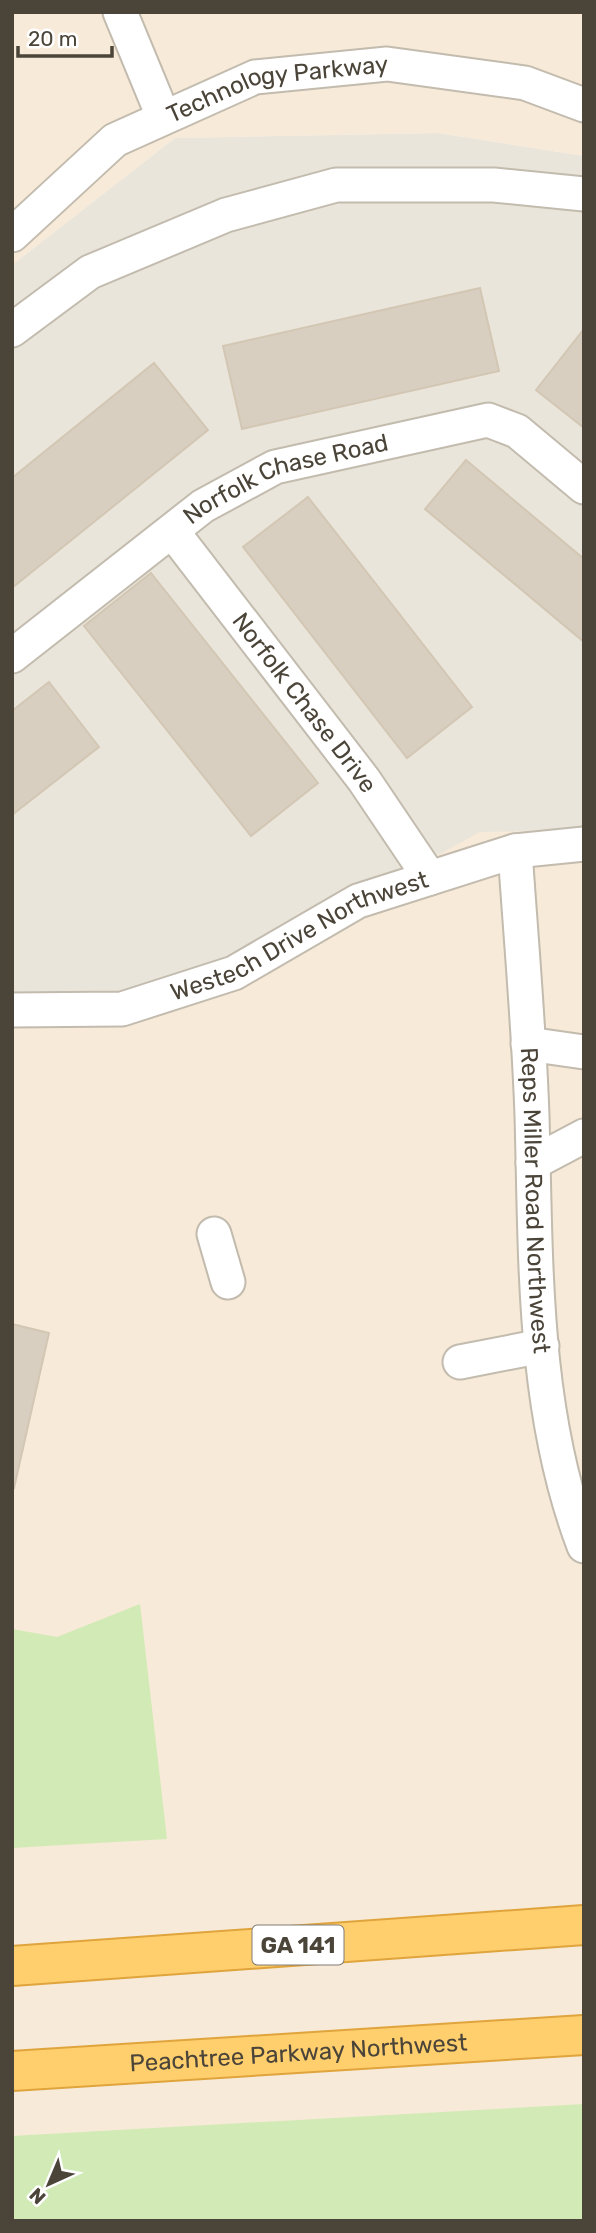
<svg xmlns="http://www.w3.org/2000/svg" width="596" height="2233" viewBox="0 0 596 2233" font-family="Rubik,sans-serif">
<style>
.residential{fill:#eae5da}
.commercial{fill:#f7ead8}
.green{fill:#d2eab5}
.building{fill:#d8cfc1;stroke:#d3c7b4;stroke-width:2}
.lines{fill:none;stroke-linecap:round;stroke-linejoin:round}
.minor-casing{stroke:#c2bbae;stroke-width:37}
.highway-casing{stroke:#e0a43c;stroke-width:42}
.minor{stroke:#fff;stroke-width:33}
.highway{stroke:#ffcf6e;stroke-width:38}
.labels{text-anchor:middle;stroke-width:6;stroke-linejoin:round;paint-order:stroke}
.shield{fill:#fff;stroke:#817c74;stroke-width:2}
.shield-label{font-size:23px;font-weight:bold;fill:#4b4439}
.street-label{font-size:24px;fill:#4b4439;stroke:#fff}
</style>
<rect width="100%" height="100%" fill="#f6f3ec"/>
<!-- residential -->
<path class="residential" d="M 438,133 L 584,156 L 584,830 L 159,1008 L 12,1010 L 12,265 L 175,138 Z"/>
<!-- commercial -->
<path class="commercial" d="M 12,12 L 584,12 L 584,156 L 438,133 L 175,138 L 12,265 Z
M 584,830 L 584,2221 L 12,2221 L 12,1010 L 159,1008 L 480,832 Z"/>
<!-- green -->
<path class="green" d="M 140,1604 L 167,1839 L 12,1848 L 12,1629 L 57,1637 Z
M 584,2104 L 584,2221 L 12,2221 L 12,2136 Z"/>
<!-- building -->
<path class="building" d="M 480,288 L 499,371 L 242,429 L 223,346 Z
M 584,329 L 584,428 L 536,390 Z
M 154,363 L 208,430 L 12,588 L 12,478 Z
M 466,460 L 584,559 L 584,642 L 425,509 Z
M 308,497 L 472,707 L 407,758 L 243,547 Z
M 151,573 L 318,783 L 251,836 L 84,626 Z
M 49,682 L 99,747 L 12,815 L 12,711 Z
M 12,1324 L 49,1333 L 14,1488 L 12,1487 Z"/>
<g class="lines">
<!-- minor casing -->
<g class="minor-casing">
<g id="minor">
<path d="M 120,12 L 163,116"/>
<path id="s1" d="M 12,235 L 115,140 L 255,77 L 387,64 L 525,83 L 584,105"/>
<path d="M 12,330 L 90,272 L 226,215 L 336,185 L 494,185 L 584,194"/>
<path id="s2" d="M 172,531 L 364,780 L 430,878"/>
<path id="s3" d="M 12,656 L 203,506 L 275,467 L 488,420 L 517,431 L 584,487"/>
<path id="s4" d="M 515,851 C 521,939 529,1027 532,1116 C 536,1259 532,1409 584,1546"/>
<path id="s5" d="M 12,1010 L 122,1009 L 234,973 L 358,901 L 515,851 L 584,844"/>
<path d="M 528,1044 L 584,1052"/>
<path d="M 533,1163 L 584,1136"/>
<path d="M 214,1234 L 228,1282"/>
<path d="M 460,1362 L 542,1346"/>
</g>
</g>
<!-- highway casing -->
<g class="highway-casing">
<g id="highway">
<path d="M 12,1966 L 584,1925"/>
<path id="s6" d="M 12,2071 L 584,2035"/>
</g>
</g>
<!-- minor -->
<use href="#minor" class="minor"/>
<!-- highway -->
<use href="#highway" class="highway"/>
</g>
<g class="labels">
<!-- shield labels -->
<rect class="shield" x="252.5" y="1925.5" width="91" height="39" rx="5"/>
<g class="shield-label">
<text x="298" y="1953">GA 141</text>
</g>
<!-- street labels -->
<g class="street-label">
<text dy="8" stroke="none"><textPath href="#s1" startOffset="313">Technology Parkway</textPath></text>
<text dy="8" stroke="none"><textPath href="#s3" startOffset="331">Norfolk Chase Road</textPath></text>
<text dy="8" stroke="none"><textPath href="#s2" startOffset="217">Norfolk Chase Drive</textPath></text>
<text dy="8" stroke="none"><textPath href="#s5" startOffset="303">Westech Drive Northwest</textPath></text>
<text dy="8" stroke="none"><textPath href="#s4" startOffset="350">Reps Miller Road Northwest</textPath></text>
<text dy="8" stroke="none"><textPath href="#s6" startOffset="287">Peachtree Parkway Northwest</textPath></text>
</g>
</g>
<!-- border -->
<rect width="596" height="2233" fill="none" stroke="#4b4439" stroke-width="28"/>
<!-- north arrow -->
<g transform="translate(49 2184) rotate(224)" stroke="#ffffff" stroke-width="5" paint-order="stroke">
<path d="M0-5L12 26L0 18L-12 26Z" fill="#4b4439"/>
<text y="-10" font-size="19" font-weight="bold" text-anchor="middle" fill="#4b4439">N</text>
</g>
<!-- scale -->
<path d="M18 46v10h94v-10" fill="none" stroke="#4b4439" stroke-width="3.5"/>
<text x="28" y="46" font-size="21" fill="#4b4439" stroke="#ffffff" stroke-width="5" paint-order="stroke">20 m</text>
</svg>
